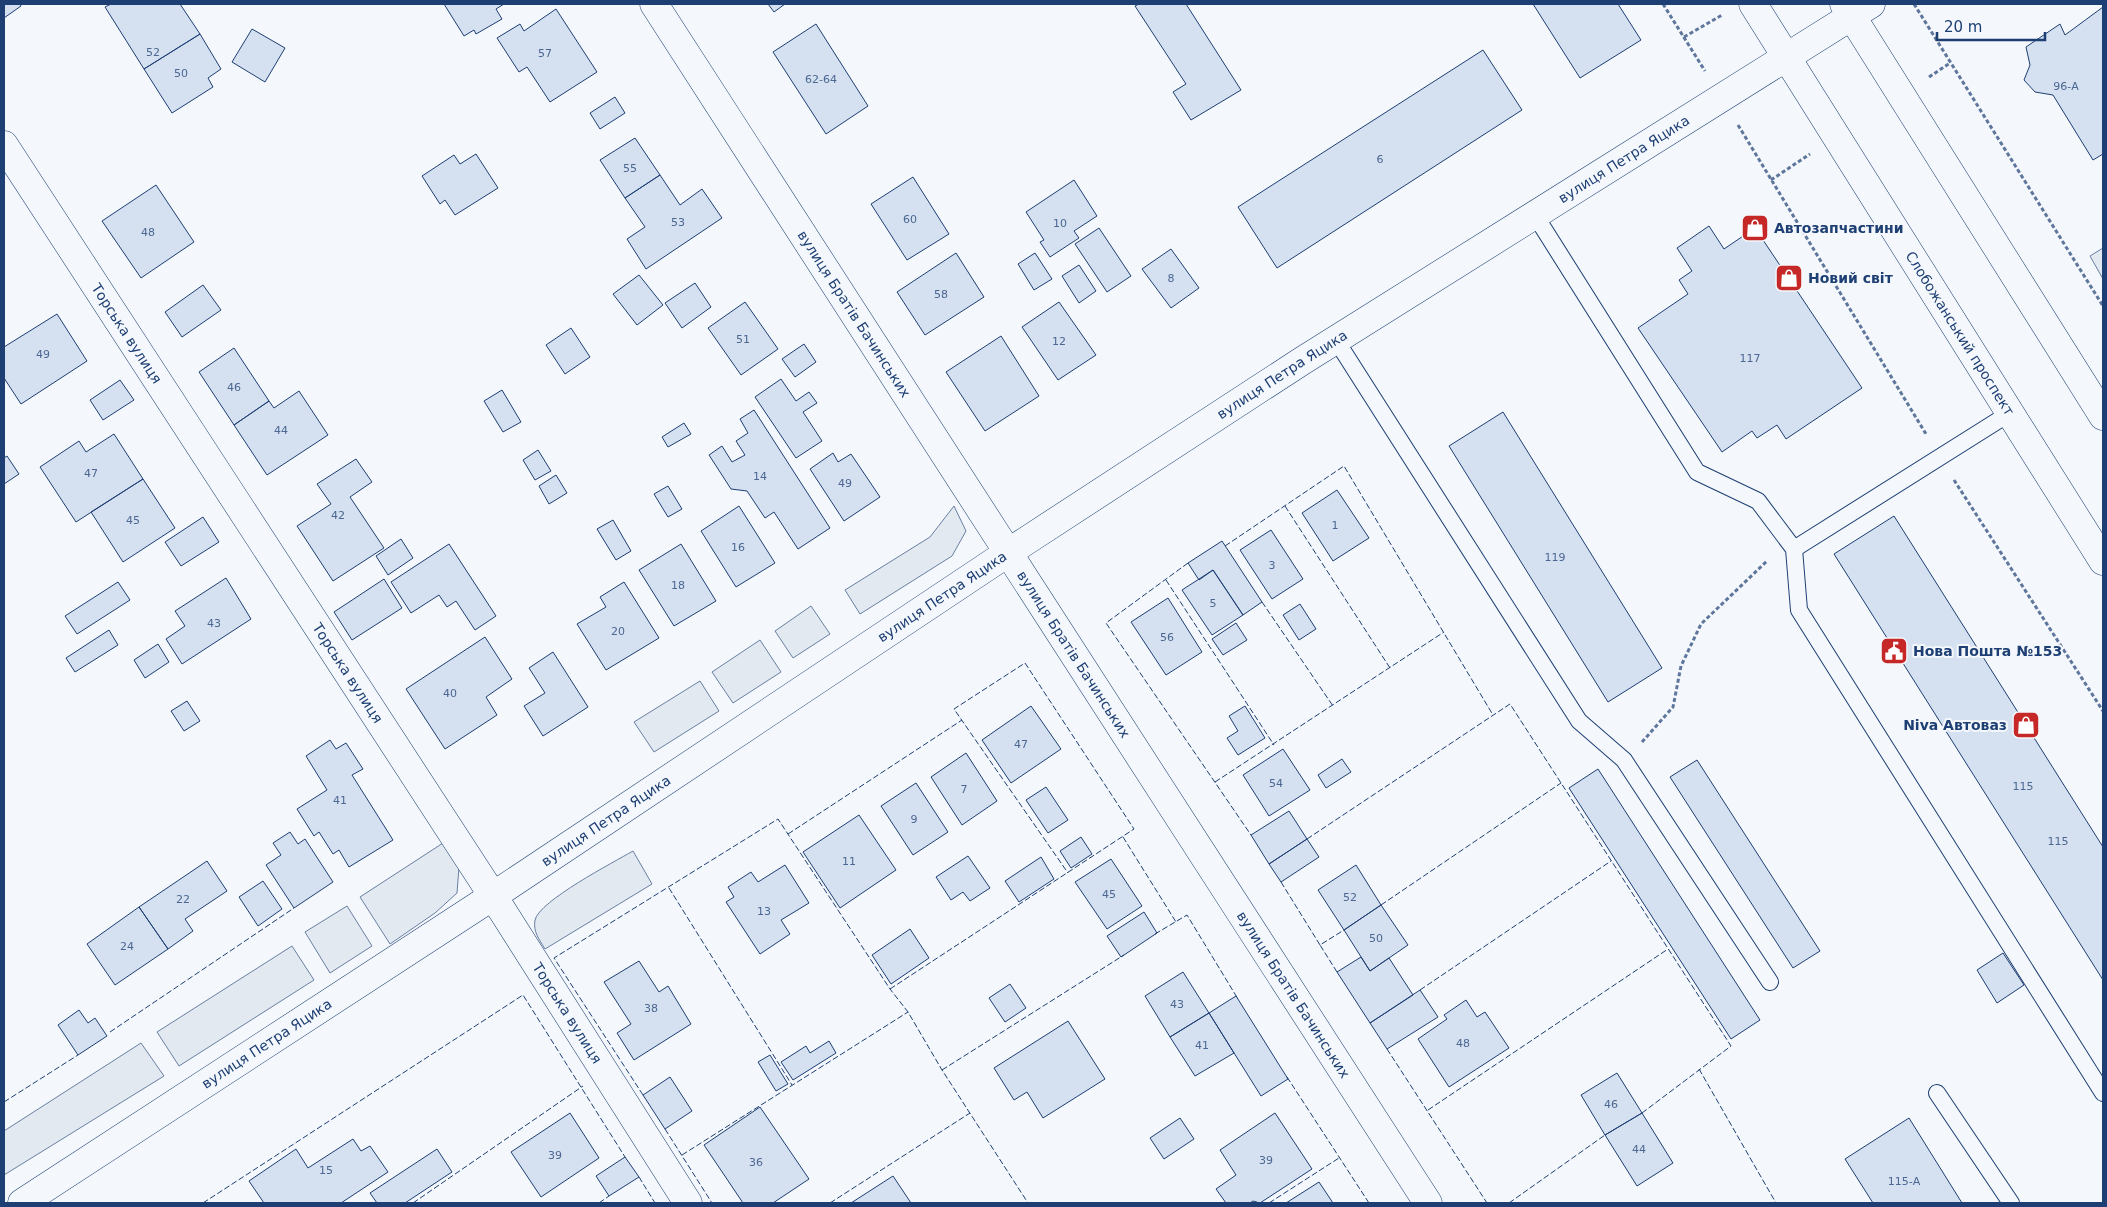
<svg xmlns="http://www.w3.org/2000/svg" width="2107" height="1207" viewBox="0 0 2107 1207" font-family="'DejaVu Sans',sans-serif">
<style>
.green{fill:#e3e9f0;stroke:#687fa3}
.building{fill:#d5e0f0;stroke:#1d3f73}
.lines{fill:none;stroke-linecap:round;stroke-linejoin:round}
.service-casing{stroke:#1d3f73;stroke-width:18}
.minor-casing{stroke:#1d3f73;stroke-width:29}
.tertiary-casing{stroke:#1d3f73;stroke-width:29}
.primary-casing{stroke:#1d3f73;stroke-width:29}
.path{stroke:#5e769c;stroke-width:3;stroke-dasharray:4 2.5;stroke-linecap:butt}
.service{stroke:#f4f7fb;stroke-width:16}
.minor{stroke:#f4f7fb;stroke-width:28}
.tertiary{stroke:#f4f7fb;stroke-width:28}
.primary{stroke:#f4f7fb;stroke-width:28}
.fence{stroke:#1d3f73;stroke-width:1;stroke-dasharray:6 2.5;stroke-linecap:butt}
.labels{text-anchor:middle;stroke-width:4;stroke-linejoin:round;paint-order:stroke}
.number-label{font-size:11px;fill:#4b6792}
.street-label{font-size:14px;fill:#1d3f73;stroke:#f4f7fb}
.poi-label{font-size:14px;font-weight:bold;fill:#1d3f73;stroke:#f4f7fb;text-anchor:start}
</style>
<rect width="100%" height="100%" fill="#f4f7fb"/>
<!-- green -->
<path class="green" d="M 2103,248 L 2103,279 L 2090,256 Z
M 954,506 L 966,531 L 952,556 L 860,614 L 845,590 L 930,537 Z
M 811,606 L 830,634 L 793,658 L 775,631 Z
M 760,640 L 781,672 L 733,703 L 712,672 Z
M 700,681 L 719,711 L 654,752 L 634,722 Z
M 443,843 L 459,867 L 457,893 L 435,913 L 390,944 L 360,897 Z
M 633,851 L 652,884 L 545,949 C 539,939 533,932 535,920 C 539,901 614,862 633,851 Z
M 347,906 L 372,946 L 330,973 L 305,932 Z
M 292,946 L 314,980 L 179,1066 L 157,1032 Z
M 141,1043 L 164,1076 L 4,1175 L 4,1131 Z"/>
<!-- building -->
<path class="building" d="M 4,4 L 20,4 L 21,6 L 4,18 Z
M 111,4 L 180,4 L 200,34 L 144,69 L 105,7 Z
M 444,4 L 504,4 L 496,9 L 502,19 L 476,34 L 474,30 L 464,36 Z
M 768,4 L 785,4 L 774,12 Z
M 1139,4 L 1186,4 L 1241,90 L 1191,120 L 1173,92 L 1186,84 L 1135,6 Z
M 1533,4 L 1618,4 L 1641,40 L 1580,78 Z
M 2103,7 L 2103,154 L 2093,160 L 2053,95 L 2035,92 L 2024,80 L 2030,65 L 2026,47 L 2060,24 L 2065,35 Z
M 556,9 L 597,72 L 550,102 L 527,67 L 519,72 L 497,38 L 520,24 L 524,31 Z
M 816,24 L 868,106 L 826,134 L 773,52 Z
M 252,29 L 285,48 L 265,82 L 232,62 Z
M 200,34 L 221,69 L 208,78 L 213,87 L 172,113 L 144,69 Z
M 1483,50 L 1522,110 L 1277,268 L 1238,207 Z
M 615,97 L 625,113 L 600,129 L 590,113 Z
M 635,138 L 660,175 L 625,198 L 600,160 Z
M 476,154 L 498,188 L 455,215 L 445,200 L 440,204 L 422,176 L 454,155 L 460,164 Z
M 660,175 L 680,205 L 702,189 L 722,218 L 646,269 L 627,239 L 645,227 L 625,198 Z
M 913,177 L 949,234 L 907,260 L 871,204 Z
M 1074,180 L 1097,216 L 1074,231 L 1079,238 L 1050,257 L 1040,242 L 1044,240 L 1026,212 Z
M 156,185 L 194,242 L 141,278 L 102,221 Z
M 1709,226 L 1724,249 L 1755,228 L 1862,388 L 1786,439 L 1777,425 L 1757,438 L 1752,431 L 1722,452 L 1638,328 L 1688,294 L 1679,280 L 1692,271 L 1677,248 Z
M 1099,228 L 1131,276 L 1107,292 L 1075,244 Z
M 1171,249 L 1199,288 L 1171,308 L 1142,269 Z
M 956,253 L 984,297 L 925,335 L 897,292 Z
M 1035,253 L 1052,279 L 1034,290 L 1018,264 Z
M 1079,265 L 1096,291 L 1079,303 L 1062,276 Z
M 639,275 L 663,305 L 637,325 L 613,294 Z
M 695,283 L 711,307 L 682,328 L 665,303 Z
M 203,285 L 221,310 L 182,337 L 165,312 Z
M 745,302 L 778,349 L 741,375 L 708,328 Z
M 1059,302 L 1096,355 L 1058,380 L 1022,327 Z
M 57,314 L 87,361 L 21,404 L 4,378 L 4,347 Z
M 571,328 L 590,357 L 565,374 L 546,345 Z
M 1001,336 L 1039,396 L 985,431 L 946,372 Z
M 804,344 L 816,362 L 795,377 L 782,359 Z
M 234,348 L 269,401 L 234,425 L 199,372 Z
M 781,379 L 796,401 L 809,392 L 817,403 L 803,412 L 822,441 L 796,458 L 755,397 Z
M 120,380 L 134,400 L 103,420 L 90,400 Z
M 502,390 L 521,422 L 503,432 L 484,401 Z
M 299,391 L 328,435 L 267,475 L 234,425 L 269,401 L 274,408 Z
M 754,410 L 830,528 L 798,549 L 774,512 L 765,518 L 747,491 L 731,489 L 709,455 L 722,446 L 732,462 L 745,455 L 736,441 L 748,433 L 740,419 Z
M 1503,412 L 1662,668 L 1608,702 L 1449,446 Z
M 684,423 L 691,434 L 668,447 L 662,437 Z
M 114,434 L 143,479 L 76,522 L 40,467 L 79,441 L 86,452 Z
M 538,450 L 551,471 L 535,480 L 523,460 Z
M 833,453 L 838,462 L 851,454 L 880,497 L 844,521 L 810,469 Z
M 7,456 L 19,474 L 4,484 L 4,458 Z
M 356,459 L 372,482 L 350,497 L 384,548 L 333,581 L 297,526 L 331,504 L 317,484 Z
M 556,475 L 567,493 L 549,504 L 539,486 Z
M 143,479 L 175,528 L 123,562 L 91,512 Z
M 668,486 L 682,509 L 668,517 L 654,494 Z
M 1337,490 L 1369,538 L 1333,561 L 1302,513 Z
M 739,506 L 775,563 L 736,587 L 701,531 Z
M 1894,516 L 2103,847 L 2103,980 L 1834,554 Z
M 203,517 L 219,542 L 181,566 L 165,542 Z
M 613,520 L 631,551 L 616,560 L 597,529 Z
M 1271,530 L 1303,579 L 1272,599 L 1240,550 Z
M 401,539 L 413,558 L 388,575 L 376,556 Z
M 1222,541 L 1262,602 L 1243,615 L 1213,570 L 1199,580 L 1188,563 Z
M 449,544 L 496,616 L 475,630 L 456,601 L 447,607 L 439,595 L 411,613 L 391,582 Z
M 681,544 L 716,601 L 674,626 L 639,570 Z
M 1213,570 L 1243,615 L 1212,635 L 1182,590 Z
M 226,578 L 251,619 L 182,664 L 166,639 L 185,626 L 175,611 Z
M 384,579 L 402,608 L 352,640 L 334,612 Z
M 118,582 L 130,600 L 77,634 L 65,616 Z
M 624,582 L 659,638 L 606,670 L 577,624 L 606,607 L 600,597 Z
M 1168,598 L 1202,652 L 1166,675 L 1131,622 Z
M 1300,604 L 1316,629 L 1299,640 L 1283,615 Z
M 1236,623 L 1247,640 L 1223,655 L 1212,639 Z
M 109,630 L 118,645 L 75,672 L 66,658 Z
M 485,637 L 512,679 L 486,697 L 497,715 L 445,749 L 406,689 Z
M 158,644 L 169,662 L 145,678 L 134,660 Z
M 553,652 L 588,707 L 543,736 L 524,706 L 545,693 L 529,668 Z
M 187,701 L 200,721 L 184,731 L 171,711 Z
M 1031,706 L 1061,749 L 1011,783 L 982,740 Z
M 1245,706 L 1265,738 L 1238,755 L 1227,738 L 1238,731 L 1229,716 Z
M 330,740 L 336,749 L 346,743 L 363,769 L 352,775 L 393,840 L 349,867 L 339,850 L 333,854 L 319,832 L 314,836 L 297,809 L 327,790 L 306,756 Z
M 1283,749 L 1310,790 L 1269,816 L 1243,775 Z
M 966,753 L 997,801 L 962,825 L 931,777 Z
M 1342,759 L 1351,772 L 1326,788 L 1318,775 Z
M 1697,760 L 1820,951 L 1793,968 L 1670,777 Z
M 1598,769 L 1760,1020 L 1731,1039 L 1569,788 Z
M 916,783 L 948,832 L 913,855 L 881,806 Z
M 1046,787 L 1068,820 L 1048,833 L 1026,800 Z
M 1289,811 L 1307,839 L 1269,864 L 1251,835 Z
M 859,815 L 896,870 L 840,908 L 803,852 Z
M 290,832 L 298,844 L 305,839 L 333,882 L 294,908 L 266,865 L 281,855 L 273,843 Z
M 1081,837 L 1092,854 L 1071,868 L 1060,851 Z
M 1307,839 L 1319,857 L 1281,882 L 1269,864 Z
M 968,856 L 990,888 L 970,901 L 963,892 L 951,900 L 936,877 Z
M 1041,857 L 1054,879 L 1019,902 L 1005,881 Z
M 1111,859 L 1142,906 L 1107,929 L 1075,882 Z
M 207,861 L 227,891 L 185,919 L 193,931 L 168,949 L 139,907 Z
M 785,865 L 809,903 L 781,920 L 790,934 L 760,954 L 726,902 L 734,897 L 728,887 L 751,872 L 758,882 Z
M 1356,865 L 1381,905 L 1344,930 L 1318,890 Z
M 263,881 L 282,909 L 258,926 L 239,897 Z
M 1381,905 L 1408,945 L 1370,971 L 1344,930 Z
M 139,907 L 168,949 L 115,985 L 87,944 Z
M 1144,912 L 1157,933 L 1121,957 L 1107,936 Z
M 910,929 L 929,958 L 891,984 L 872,955 Z
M 2003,953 L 2024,985 L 1997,1003 L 1977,970 Z
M 1361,957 L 1370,971 L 1389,958 L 1413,995 L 1370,1023 L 1337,972 Z
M 639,961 L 659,992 L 668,986 L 691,1024 L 634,1060 L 617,1033 L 631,1024 L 604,982 Z
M 1183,972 L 1209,1013 L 1170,1037 L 1145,996 Z
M 1010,984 L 1026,1008 L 1005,1022 L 989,998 Z
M 1420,990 L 1438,1017 L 1387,1049 L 1370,1023 Z
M 1236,996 L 1288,1079 L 1261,1096 L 1209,1013 Z
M 1466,1000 L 1477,1017 L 1485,1012 L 1509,1048 L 1449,1087 L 1418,1039 L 1447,1019 L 1444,1015 Z
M 79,1010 L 88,1023 L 95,1018 L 107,1036 L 78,1055 L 58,1025 Z
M 1209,1013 L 1234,1053 L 1195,1076 L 1170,1037 Z
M 1068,1021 L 1105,1079 L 1043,1118 L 1027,1092 L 1014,1100 L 994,1068 Z
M 829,1041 L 836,1053 L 793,1080 L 781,1062 L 806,1046 L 810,1053 Z
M 770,1055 L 788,1084 L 776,1091 L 758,1062 Z
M 1617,1073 L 1642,1113 L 1605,1135 L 1581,1095 Z
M 670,1077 L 692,1111 L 665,1129 L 643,1095 Z
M 760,1107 L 809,1179 L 773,1203 L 743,1203 L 704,1145 Z
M 570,1113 L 599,1158 L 541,1197 L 511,1152 Z
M 1275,1113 L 1312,1169 L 1260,1203 L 1253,1201 L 1250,1203 L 1226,1203 L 1216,1189 L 1236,1175 L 1220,1150 Z
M 1642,1113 L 1673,1163 L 1637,1186 L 1605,1135 Z
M 1180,1118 L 1194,1139 L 1164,1159 L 1150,1138 Z
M 1909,1118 L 1962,1203 L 1873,1203 L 1845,1159 Z
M 353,1139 L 361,1151 L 370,1146 L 388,1172 L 341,1203 L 264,1203 L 249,1181 L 296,1149 L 308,1168 Z
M 437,1149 L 452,1172 L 405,1203 L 377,1203 L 370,1193 Z
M 625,1157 L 639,1177 L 609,1196 L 596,1176 Z
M 893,1176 L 911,1203 L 851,1203 Z
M 1319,1182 L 1333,1203 L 1286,1203 Z"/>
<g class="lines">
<!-- service casing -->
<g class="service-casing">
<path id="service" d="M 1535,215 L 1697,472 L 1758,501 L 1794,549 L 1799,610 L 2103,1093
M 1336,340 L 1579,721 L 1624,760 L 1770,982
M 1794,549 L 2010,413
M 1937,1093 L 2011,1203"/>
</g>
<!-- minor casing -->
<g class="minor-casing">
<g id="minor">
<path id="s1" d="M 654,4 L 1428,1203"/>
<path id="s2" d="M 4,145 L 493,896 L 688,1203"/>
</g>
</g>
<!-- tertiary casing -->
<g class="tertiary-casing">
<g id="tertiary">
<path id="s3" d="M 22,1203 L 493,896 L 1009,552 L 1302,361 L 1871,4"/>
</g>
</g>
<!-- primary casing -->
<g class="primary-casing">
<g id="primary">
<path id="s4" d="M 1753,4 L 2103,561"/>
<path d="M 1844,4 L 2103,416"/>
</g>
</g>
<!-- path -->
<path class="path" d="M 1663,4 L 1705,71
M 1914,4 L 2103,306
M 1684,37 L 1722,15
M 1929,77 L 1950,63
M 1738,125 L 1926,434
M 1771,180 L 1810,154
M 1954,480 L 2103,711
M 1642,742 L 1673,707 L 1681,666 L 1701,624 L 1767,561"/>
<!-- service -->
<use href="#service" class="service"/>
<!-- minor -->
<use href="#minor" class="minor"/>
<!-- tertiary -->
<use href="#tertiary" class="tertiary"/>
<!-- primary -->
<use href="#primary" class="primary"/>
<!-- fence -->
<path class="fence" d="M 1285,506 L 1390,668
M 1225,546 L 1344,466 L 1493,715
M 1188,563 L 1106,623 L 1251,835
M 1166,580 L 1274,745
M 1262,602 L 1333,706
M 1215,782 L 1444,632
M 788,834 L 962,720
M 1123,837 L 1176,922
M 1307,839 L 1510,704 L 1731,1046 L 1642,1113
M 1281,882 L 1320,945
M 669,888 L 792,1085
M 1381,905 L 1561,783
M 1155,934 L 1187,915 L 1238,999
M 1337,972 L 1320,945 L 1344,930
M 890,989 L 1134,829 L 1025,663 L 954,709 L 1068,873
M 1420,990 L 1611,861
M 110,1032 L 294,908
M 1387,1049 L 1487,1203
M 1699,1069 L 1776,1203
M 942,1070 L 1124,955
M 1287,1077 L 1369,1203
M 643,1095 L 554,958 L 778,819 L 890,989 L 908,1012 L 942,1070 L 1028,1203
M 4,1102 L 78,1055
M 1428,1110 L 1668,949
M 665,1129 L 712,1203
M 682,1155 L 908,1012
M 639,1177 L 655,1203
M 203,1203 L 523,995 L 625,1157
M 413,1203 L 583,1086
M 599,1203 L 609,1196
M 830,1203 L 970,1113
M 1269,1203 L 1339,1158
M 1509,1203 L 1605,1135"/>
</g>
<!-- icons -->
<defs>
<g id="shop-square" transform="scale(1.4375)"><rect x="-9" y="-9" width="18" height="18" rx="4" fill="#c62828" stroke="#f4f7fb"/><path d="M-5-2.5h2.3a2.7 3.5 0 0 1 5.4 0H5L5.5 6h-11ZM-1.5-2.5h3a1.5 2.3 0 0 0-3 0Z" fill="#fff"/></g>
<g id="civic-square" transform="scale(1.4375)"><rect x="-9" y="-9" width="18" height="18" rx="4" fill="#c62828" stroke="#f4f7fb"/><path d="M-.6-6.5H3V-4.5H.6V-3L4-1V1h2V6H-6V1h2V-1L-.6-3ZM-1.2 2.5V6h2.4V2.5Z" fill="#fff"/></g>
</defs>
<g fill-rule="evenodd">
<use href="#shop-square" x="1755" y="228"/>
<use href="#shop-square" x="1789" y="278"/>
<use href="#civic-square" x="1894" y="651"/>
<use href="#shop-square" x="2026" y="725"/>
</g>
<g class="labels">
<!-- number labels -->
<g class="number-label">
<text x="153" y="56">52</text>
<text x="545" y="57">57</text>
<text x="181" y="77">50</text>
<text x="821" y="83">62-64</text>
<text x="2066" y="90">96-А</text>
<text x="1380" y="163">6</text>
<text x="630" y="172">55</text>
<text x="910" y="223">60</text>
<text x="678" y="226">53</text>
<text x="1060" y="227">10</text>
<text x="148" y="236">48</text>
<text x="1171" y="282">8</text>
<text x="941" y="298">58</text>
<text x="743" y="343">51</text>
<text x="1059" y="345">12</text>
<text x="43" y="358">49</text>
<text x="1750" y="362">117</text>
<text x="234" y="391">46</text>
<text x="281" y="434">44</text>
<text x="91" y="477">47</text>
<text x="760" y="480">14</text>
<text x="845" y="487">49</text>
<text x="338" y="519">42</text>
<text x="133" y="524">45</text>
<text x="1335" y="529">1</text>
<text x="738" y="551">16</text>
<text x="1555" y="561">119</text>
<text x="1272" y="569">3</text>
<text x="678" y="589">18</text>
<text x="1213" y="607">5</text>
<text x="214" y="627">43</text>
<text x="618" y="635">20</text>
<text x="1167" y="641">56</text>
<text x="450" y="697">40</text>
<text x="1021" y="748">47</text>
<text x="1276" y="787">54</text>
<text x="2023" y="790">115</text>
<text x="964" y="793">7</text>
<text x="340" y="804">41</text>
<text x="914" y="823">9</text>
<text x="2058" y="845">115</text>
<text x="849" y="865">11</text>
<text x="1109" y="898">45</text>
<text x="1350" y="901">52</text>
<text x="183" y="903">22</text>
<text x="764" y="915">13</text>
<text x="1376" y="942">50</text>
<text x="127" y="950">24</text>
<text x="1177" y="1008">43</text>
<text x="651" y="1012">38</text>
<text x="1463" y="1047">48</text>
<text x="1202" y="1049">41</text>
<text x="1611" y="1108">46</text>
<text x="1639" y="1153">44</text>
<text x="555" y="1159">39</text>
<text x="1266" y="1164">39</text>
<text x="756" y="1166">36</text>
<text x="326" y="1174">15</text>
<text x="1904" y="1185">115-А</text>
</g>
<!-- street labels -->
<g class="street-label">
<text dy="5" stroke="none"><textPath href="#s3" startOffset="1912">вулиця Петра Яцика</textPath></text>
<text dy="5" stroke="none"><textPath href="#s1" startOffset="369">вулиця Братів Бачинських</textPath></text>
<text dy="5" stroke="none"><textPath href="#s2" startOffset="225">Торська вулиця</textPath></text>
<text dy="5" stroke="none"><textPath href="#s4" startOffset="389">Слобожанський проспект</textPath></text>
<text dy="5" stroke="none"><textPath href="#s3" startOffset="1508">вулиця Петра Яцика</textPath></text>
<text dy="5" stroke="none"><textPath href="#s3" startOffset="1102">вулиця Петра Яцика</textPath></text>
<text dy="5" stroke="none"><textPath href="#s1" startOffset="774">вулиця Братів Бачинських</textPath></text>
<text dy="5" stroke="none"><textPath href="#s2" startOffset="630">Торська вулиця</textPath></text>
<text dy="5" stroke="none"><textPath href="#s3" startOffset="698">вулиця Петра Яцика</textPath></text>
<text dy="5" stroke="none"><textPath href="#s1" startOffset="1179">вулиця Братів Бачинських</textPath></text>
<text dy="5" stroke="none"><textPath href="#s2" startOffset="1035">Торська вулиця</textPath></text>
<text dy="5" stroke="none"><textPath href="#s3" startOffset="292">вулиця Петра Яцика</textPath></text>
</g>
<!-- poi labels -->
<g class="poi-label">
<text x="1774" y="233">Автозапчастини</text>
<text x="1808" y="283">Новий світ</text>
<text x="1913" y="656">Нова Пошта №153</text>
<text x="2007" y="730" text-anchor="end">Niva Автоваз</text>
</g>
</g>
<!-- border -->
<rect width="2107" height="1207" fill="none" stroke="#1d3f73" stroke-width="10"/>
<!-- scale -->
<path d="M1937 32v8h108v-8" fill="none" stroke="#1d3f73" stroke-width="2.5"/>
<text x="1944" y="32" font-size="15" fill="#1d3f73" stroke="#f4f7fb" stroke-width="4" paint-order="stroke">20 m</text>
</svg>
